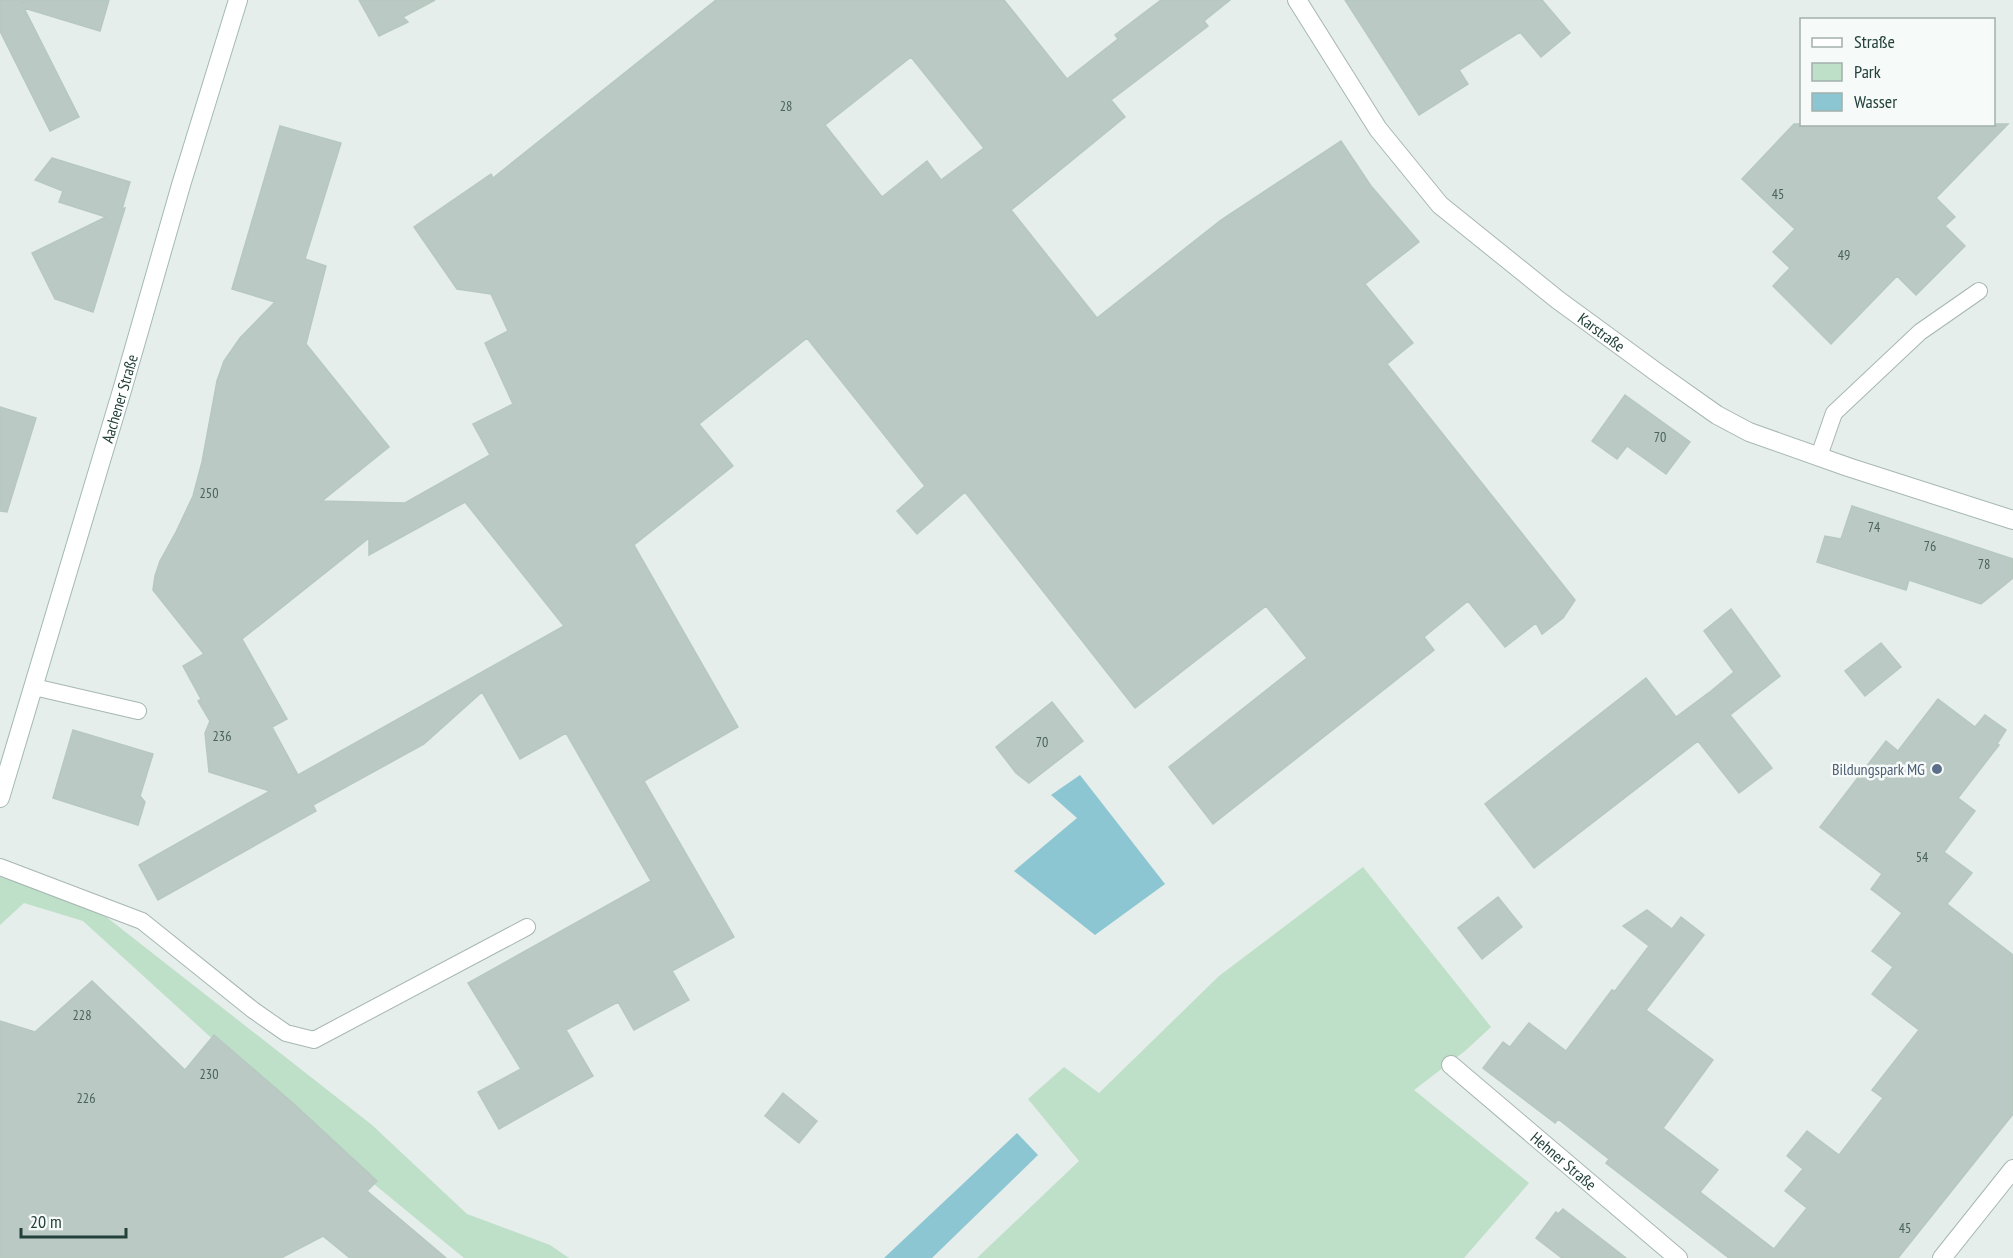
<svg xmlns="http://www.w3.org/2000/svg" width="2013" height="1258" viewBox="0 0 2013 1258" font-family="'PT Sans Narrow',sans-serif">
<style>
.green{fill:#bedfc8}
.water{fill:#8dc6d3}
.building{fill:#bac9c3;stroke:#b7c8c1;stroke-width:1.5;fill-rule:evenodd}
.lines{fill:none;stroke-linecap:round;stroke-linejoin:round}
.service-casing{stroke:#a7b7b2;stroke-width:18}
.minor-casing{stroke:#a7b7b2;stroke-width:20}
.secondary-casing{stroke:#a3bab3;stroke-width:20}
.service{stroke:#fff;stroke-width:16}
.minor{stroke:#fff;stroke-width:18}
.secondary{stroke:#fff;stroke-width:18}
.service-dot{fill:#5c6f8a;stroke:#f6faf8;stroke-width:2}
.labels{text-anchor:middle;stroke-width:5;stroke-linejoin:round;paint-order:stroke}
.number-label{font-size:14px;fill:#49635c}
.street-label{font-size:16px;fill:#23413a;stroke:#f6faf8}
.service-label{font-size:16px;fill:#4e5e75;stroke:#f6faf8;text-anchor:end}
</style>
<rect width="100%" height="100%" fill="#e5eeea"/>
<!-- green -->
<path class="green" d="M 1363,867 L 1491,1027 L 1465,1051 L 1414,1090 L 1529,1183 L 1464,1258 L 977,1258 L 1079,1161 L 1028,1099 L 1064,1067 L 1099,1093 L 1219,976 Z
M 0,877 L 91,905 L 372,1125 L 467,1214 L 550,1245 L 569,1258 L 464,1258 L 352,1166 L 83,921 L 24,903 L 0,925 Z"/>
<!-- water -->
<path class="water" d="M 1080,775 L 1165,884 L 1095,935 L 1014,871 L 1077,818 L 1051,795 Z
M 1017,1133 L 1038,1155 L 932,1258 L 884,1258 Z"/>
<!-- building -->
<path class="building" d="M 0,0 L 20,0 L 22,4 L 22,0 L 109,0 L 100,31 L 24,8 L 79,117 L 50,131 L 0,31 Z
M 359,0 L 435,0 L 403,17 L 408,22 L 379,36 Z
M 716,0 L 1004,0 L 1067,79 L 1118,39 L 1115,35 L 1161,0 L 1230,0 L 1204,21 L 1208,26 L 1111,100 L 1125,117 L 1011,210 L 1097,318 L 1221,220 L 1341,141 L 1371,186 L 1419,242 L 1365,284 L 1413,343 L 1387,364 L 1575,600 L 1563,618 L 1542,634 L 1536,623 L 1505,647 L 1468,601 L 1424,637 L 1434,650 L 1213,824 L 1169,767 L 1307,658 L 1266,606 L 1135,708 L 965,492 L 917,534 L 897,511 L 925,486 L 807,338 L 699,424 L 733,466 L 634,545 L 738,727 L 644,781 L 734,937 L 672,971 L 689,1000 L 634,1030 L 618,1002 L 566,1030 L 593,1076 L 499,1129 L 478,1092 L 521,1069 L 468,983 L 651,881 L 566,733 L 520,759 L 482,692 L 424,744 L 313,805 L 316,811 L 158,900 L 139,865 L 270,791 L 209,772 L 205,733 L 210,721 L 198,701 L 201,699 L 183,666 L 204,654 L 153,590 L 155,576 L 160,561 L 176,532 L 193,496 L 202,462 L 217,381 L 224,361 L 240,338 L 275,302 L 232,289 L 280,126 L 341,143 L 305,259 L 326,266 L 306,344 L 389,447 L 322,501 L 405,503 L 490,455 L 473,424 L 513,404 L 485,343 L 508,331 L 491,294 L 457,289 L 414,227 L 491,174 L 493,178 ZM 911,57 L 984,148 L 941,180 L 927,161 L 882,197 L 825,125 ZM 465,502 L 564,626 L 298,775 L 272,727 L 287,719 L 242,639 L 369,538 L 369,555 Z
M 1345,0 L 1542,0 L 1570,33 L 1541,57 L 1520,32 L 1459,70 L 1468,84 L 1419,115 Z
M 1794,124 L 2008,124 L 1936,198 L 1955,217 L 1945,226 L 1965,246 L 1916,295 L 1897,276 L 1831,344 L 1773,286 L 1790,268 L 1773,252 L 1795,229 L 1742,179 Z
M 52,158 L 130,182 L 122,209 L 125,208 L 93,312 L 55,299 L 32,253 L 106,217 L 59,202 L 63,191 L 35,180 Z
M 1625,395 L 1690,442 L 1666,474 L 1627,446 L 1617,459 L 1592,441 Z
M 0,407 L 36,418 L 7,512 L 0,511 Z
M 1852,506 L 2013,559 L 2013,578 L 1981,604 L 1909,580 L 1906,590 L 1817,562 L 1825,536 L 1841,539 Z
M 1731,609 L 1780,676 L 1730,715 L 1772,768 L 1739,793 L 1698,741 L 1534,868 L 1485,804 L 1646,678 L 1676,717 L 1711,691 L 1734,672 L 1704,631 Z
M 1881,643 L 1901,667 L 1865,696 L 1845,671 Z
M 1938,699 L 1975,727 L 1985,715 L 2006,730 L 1997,744 L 1999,745 L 1958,798 L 1975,811 L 1944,852 L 1972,873 L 1947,904 L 2013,955 L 2013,1114 L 1898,1258 L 1729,1258 L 1606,1163 L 1609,1159 L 1558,1119 L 1555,1123 L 1483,1068 L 1503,1042 L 1510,1047 L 1529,1023 L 1566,1051 L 1612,990 L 1615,991 L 1649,946 L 1623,926 L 1647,910 L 1672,929 L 1681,917 L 1704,935 L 1646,1010 L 1713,1060 L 1663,1128 L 1718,1170 L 1700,1192 L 1774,1249 L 1807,1208 L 1785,1191 L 1803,1169 L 1787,1156 L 1807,1131 L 1839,1155 L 1883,1098 L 1872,1090 L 1919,1030 L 1872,994 L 1893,967 L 1872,951 L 1902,913 L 1871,889 L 1882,874 L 1820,827 L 1886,741 L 1898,751 Z
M 1052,702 L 1083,741 L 1029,783 L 1016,773 L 996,747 Z
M 73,730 L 153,754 L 140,796 L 145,802 L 138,825 L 53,798 Z
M 1498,897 L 1522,927 L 1482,959 L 1458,928 Z
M 92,981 L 185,1070 L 214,1035 L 295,1105 L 377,1181 L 367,1191 L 446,1258 L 350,1258 L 323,1236 L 281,1258 L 0,1258 L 0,1021 L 35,1032 Z
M 783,1093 L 817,1121 L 799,1143 L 765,1116 Z
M 1563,1209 L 1626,1258 L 1562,1258 L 1536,1238 L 1556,1212 L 1558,1214 Z"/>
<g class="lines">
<!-- service casing -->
<g class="service-casing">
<path id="service" d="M 1819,456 L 1834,413 L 1920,332 L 1979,291
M 34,687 L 138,711
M 0,867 L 142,921 L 253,1010 L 286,1033 L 314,1040 L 527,927"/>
</g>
<!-- minor casing -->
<g class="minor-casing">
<g id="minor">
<path id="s1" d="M 1297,0 L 1378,129 L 1440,205 L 1558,300 L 1659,374 L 1717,415 L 1749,432 L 1848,467 L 2013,520"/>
<path id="s2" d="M 1451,1065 L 1678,1258"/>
<path d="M 1942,1258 L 2013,1169"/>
</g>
</g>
<!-- secondary casing -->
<g class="secondary-casing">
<g id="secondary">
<path id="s3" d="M 0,798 L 123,387 L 181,185 L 238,0"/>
</g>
</g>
<!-- service -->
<use href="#service" class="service"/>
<!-- minor -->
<use href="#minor" class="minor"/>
<!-- secondary -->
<use href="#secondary" class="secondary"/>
</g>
<!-- markers -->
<circle class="service-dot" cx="1937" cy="769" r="6"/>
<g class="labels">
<!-- number labels -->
<g class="number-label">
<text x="786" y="111">28</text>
<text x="1778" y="199">45</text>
<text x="1844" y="260">49</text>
<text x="1660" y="442">70</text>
<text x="209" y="498">250</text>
<text x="1874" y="532">74</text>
<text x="1930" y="551">76</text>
<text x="1984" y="569">78</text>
<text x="222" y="741">236</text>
<text x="1042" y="747">70</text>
<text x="1922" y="862">54</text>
<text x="82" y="1020">228</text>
<text x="209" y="1079">230</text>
<text x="86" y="1103">226</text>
<text x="1905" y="1233">45</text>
</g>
<!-- street labels -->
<g class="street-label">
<text dy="6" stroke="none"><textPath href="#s1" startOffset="456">Karstraße</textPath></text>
<text dy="6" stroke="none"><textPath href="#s3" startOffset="417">Aachener Straße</textPath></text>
<text dy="6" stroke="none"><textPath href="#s2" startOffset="148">Hehner Straße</textPath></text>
</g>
<!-- service labels -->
<g class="service-label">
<text x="1925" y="775">Bildungspark MG</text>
</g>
</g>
<!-- legend -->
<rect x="1800" y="18" width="195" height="108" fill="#f6faf8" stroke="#a2b0ac" stroke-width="1.5"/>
<rect x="1812" y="38" width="30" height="9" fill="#ffffff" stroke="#a2b0ac" stroke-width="1.5"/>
<text x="1854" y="48" font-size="18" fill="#23413a">Straße</text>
<rect x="1812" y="63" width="30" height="18" fill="#bedfc8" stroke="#a2b0ac" stroke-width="1.5"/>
<text x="1854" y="78" font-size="18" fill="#23413a">Park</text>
<rect x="1812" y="93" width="30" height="18" fill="#8dc6d3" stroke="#a2b0ac" stroke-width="1.5"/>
<text x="1854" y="108" font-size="18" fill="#23413a">Wasser</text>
<!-- scale -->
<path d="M21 1228v9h105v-9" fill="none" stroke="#23413a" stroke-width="3"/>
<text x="30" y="1228" font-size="18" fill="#23413a" stroke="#f6faf8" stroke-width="4.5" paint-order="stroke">20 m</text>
</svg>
